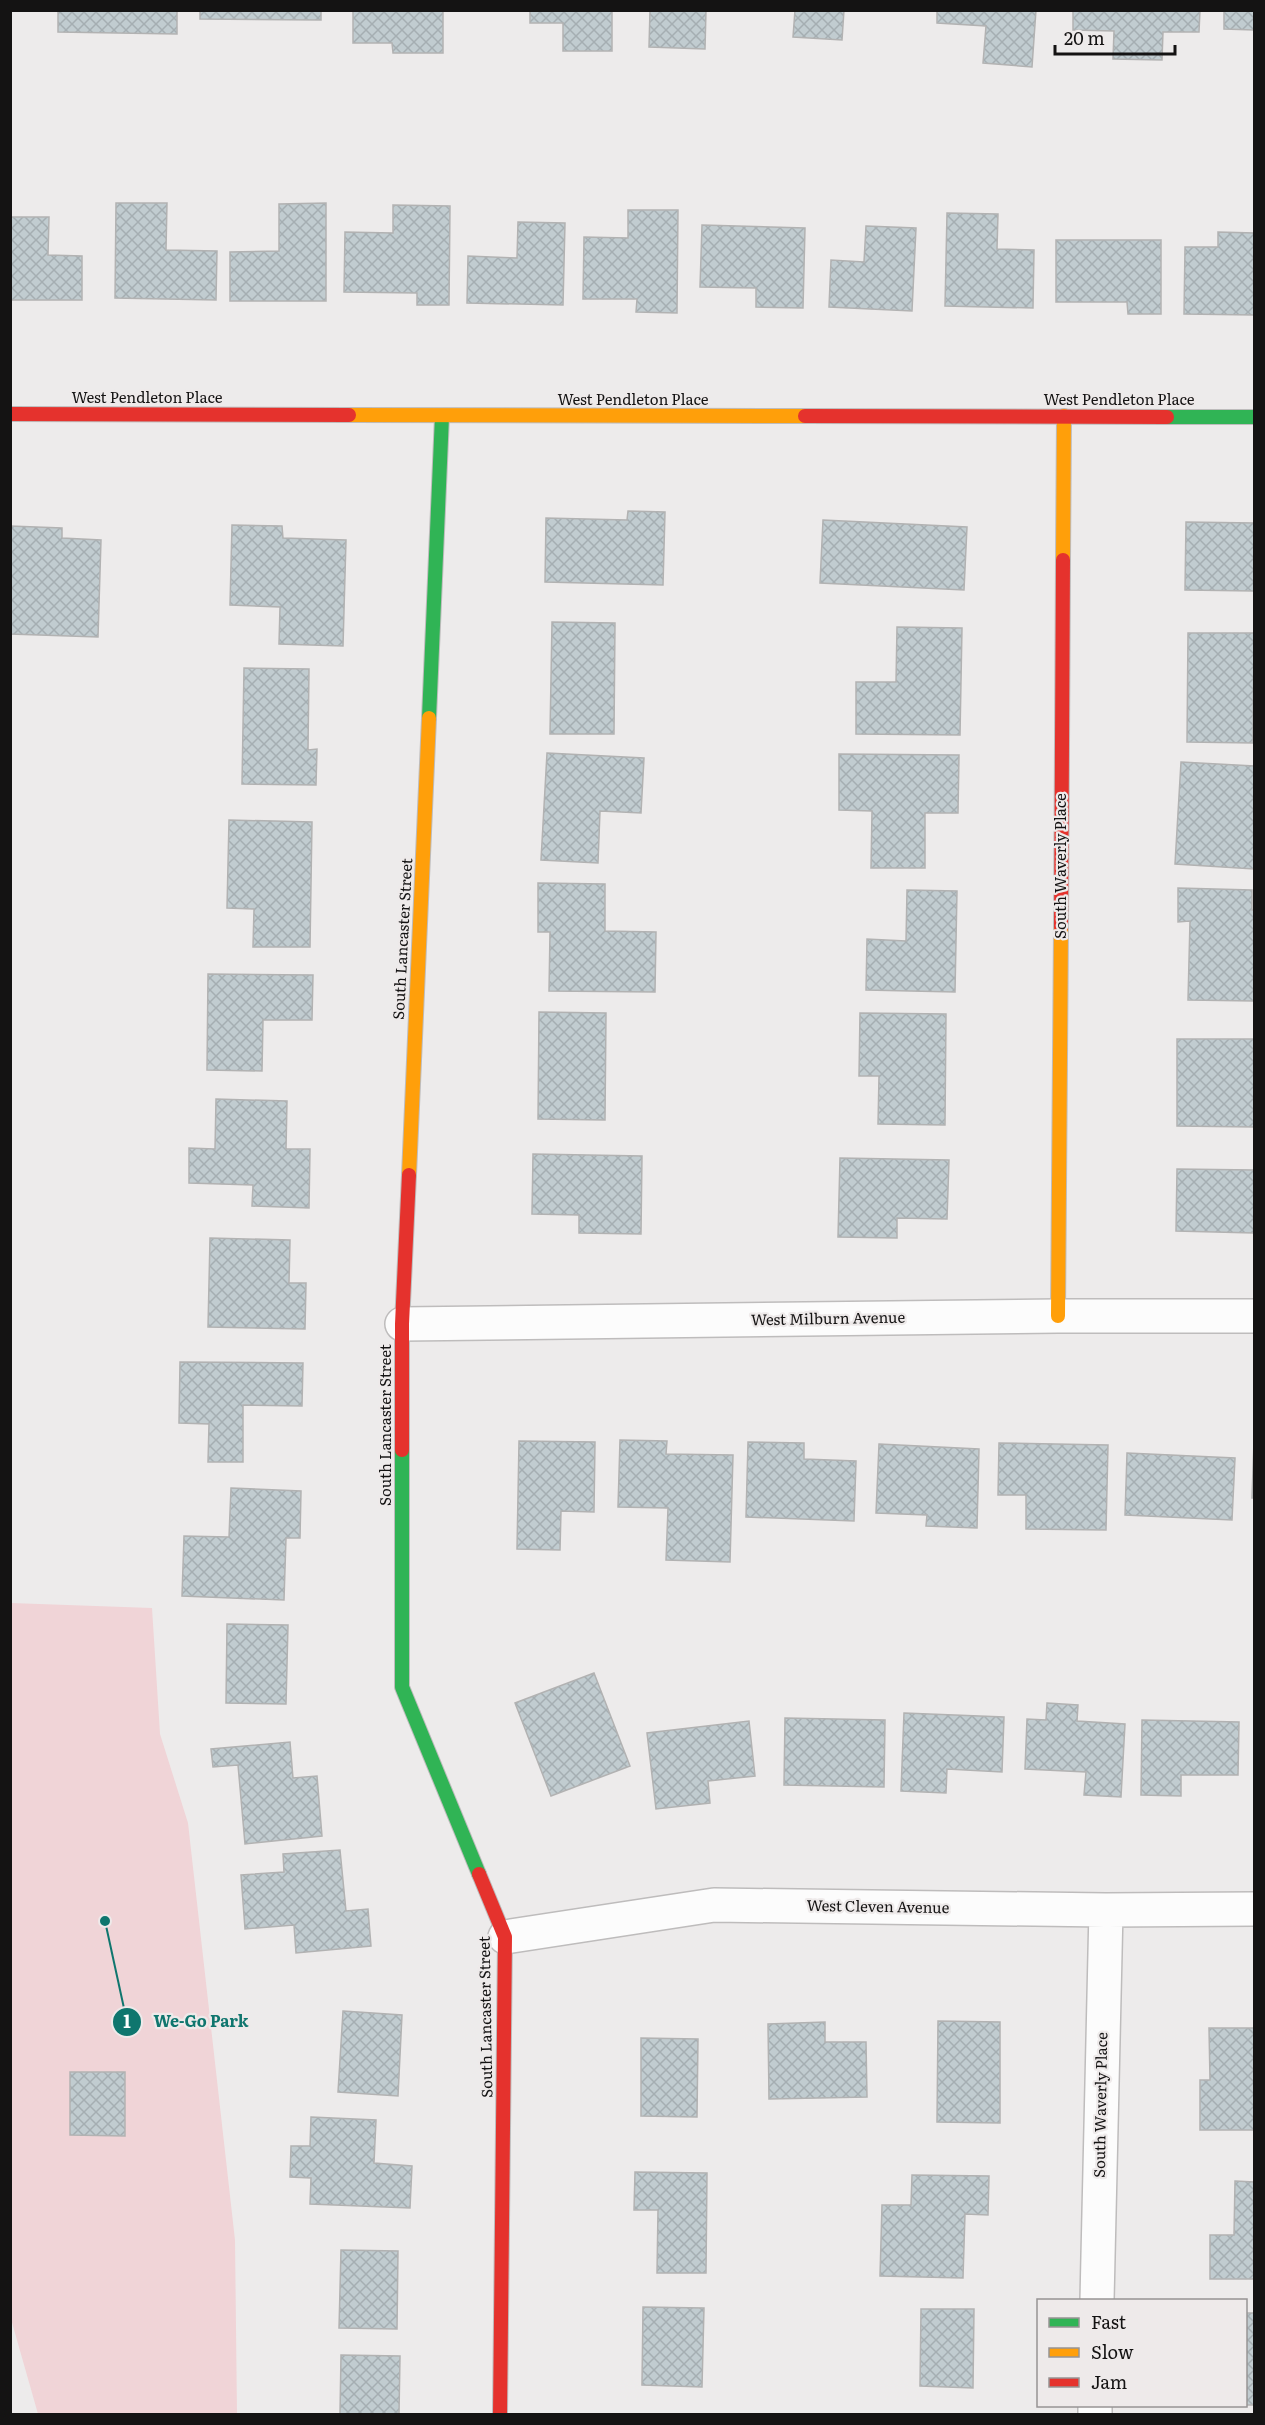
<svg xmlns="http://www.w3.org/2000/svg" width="1265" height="2425" viewBox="0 0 1265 2425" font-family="Literata,serif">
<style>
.green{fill:#f0d4d7}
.building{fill:url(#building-cross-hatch);stroke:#b2b2b2;stroke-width:1.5}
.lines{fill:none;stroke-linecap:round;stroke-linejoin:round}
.street-casing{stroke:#bebcbc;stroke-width:36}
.fast-casing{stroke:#bebcbc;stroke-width:16}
.slow-casing{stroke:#bebcbc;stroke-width:16}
.jam-casing{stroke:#bebcbc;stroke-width:16}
.street{stroke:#fcfcfc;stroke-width:33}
.fast{stroke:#30b455;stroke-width:14}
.slow{stroke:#ff9f0a;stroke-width:14}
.jam{stroke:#e5322d;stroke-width:14}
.labels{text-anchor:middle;stroke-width:4.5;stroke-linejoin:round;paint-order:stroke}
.street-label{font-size:15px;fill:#141313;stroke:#eeeaea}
.leader{fill:none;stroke:#0f766e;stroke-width:2}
.callout-dot{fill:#0f766e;stroke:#eeeaea;stroke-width:2}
.mark-label{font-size:18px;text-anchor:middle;font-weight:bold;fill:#fff}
.callout-label{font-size:16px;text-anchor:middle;font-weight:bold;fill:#0f766e;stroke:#eeeaea;stroke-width:4.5;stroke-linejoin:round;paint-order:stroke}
</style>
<defs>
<pattern id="building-cross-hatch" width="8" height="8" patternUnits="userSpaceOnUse" patternTransform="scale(1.5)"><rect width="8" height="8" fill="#c1ccd0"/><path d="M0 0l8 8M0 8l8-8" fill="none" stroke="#a5aeb2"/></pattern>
</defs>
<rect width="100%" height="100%" fill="#edebeb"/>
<!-- green -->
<path class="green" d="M 11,1603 L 152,1608 L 160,1734 L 188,1823 L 235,2240 L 237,2414 L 38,2414 L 11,2319 Z"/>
<!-- building -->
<path class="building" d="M 58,10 L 177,10 L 177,34 L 58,32 Z
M 200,10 L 321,10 L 321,20 L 200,19 Z
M 353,10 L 443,10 L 443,53 L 393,53 L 392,43 L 353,43 Z
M 530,10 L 612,10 L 612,51 L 563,51 L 563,23 L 530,23 Z
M 650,10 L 706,10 L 705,49 L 649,47 Z
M 795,10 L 844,10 L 842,40 L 793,37 Z
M 937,10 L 1036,10 L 1032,67 L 983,63 L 986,26 L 937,23 Z
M 1073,10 L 1200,10 L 1199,32 L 1163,32 L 1162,60 L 1113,59 L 1114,31 L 1073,30 Z
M 1224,10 L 1254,10 L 1254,30 L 1224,29 Z
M 116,203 L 167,203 L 166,250 L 217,251 L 216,300 L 115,298 Z
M 326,203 L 326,301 L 230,301 L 230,252 L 279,251 L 279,204 Z
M 393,205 L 450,206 L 449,305 L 417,305 L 417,293 L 344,292 L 345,232 L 393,233 Z
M 628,210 L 678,210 L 677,313 L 636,312 L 637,299 L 583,299 L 584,237 L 628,238 Z
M 947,213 L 998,214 L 997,249 L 1034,250 L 1033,308 L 945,306 Z
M 10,217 L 49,217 L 48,255 L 82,256 L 82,300 L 10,300 Z
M 518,222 L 565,223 L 563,305 L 467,303 L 468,256 L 517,258 Z
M 702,225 L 805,228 L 803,308 L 756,307 L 756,288 L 700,287 Z
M 866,226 L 916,228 L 912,311 L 829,307 L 831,260 L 864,262 Z
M 1218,232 L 1254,233 L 1254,315 L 1184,314 L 1185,247 L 1218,247 Z
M 1056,240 L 1161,240 L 1161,314 L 1128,314 L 1127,302 L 1056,302 Z
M 628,511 L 665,512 L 663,585 L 545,582 L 546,518 L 627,520 Z
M 823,520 L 967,527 L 964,590 L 820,583 Z
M 1186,522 L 1254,523 L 1254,591 L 1185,590 Z
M 232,525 L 282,526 L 283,538 L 346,540 L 343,646 L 279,644 L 280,607 L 230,605 Z
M 10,526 L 62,528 L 62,538 L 101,540 L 98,637 L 10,634 Z
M 552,622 L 615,623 L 614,734 L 550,734 Z
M 897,627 L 962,628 L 960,735 L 856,734 L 856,682 L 896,682 Z
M 1188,633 L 1254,633 L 1253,743 L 1187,742 Z
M 244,668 L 309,669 L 308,750 L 317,749 L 316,785 L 242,784 Z
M 547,753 L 644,758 L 641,813 L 600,811 L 598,863 L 541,860 Z
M 839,754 L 959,755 L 958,813 L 925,813 L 925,868 L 871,868 L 872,811 L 839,810 Z
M 1181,762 L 1254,766 L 1254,869 L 1175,864 Z
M 229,820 L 312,822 L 310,947 L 253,947 L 254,909 L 227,908 Z
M 538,883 L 605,884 L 605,931 L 656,932 L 655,992 L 549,991 L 550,932 L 538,932 Z
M 1178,888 L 1252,890 L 1252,910 L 1254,910 L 1254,1001 L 1188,1000 L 1190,921 L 1178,922 Z
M 907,890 L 957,891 L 955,992 L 866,990 L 867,939 L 906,941 Z
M 208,974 L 313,975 L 312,1020 L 263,1020 L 262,1071 L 207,1070 Z
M 539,1012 L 606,1013 L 605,1120 L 538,1119 Z
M 860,1013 L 946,1014 L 945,1125 L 878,1124 L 879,1076 L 859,1076 Z
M 1177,1039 L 1254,1039 L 1254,1127 L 1177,1126 Z
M 216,1099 L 287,1101 L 286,1149 L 310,1149 L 309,1208 L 252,1206 L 253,1185 L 189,1183 L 189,1148 L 215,1149 Z
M 533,1154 L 642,1156 L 641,1234 L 579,1233 L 579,1215 L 532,1214 Z
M 840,1158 L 949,1160 L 947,1219 L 897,1218 L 897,1238 L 838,1237 Z
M 1177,1169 L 1254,1170 L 1254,1242 L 1254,1233 L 1176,1231 Z
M 210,1238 L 290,1240 L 289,1283 L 306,1283 L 305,1329 L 208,1327 Z
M 180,1362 L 303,1363 L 302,1406 L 243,1405 L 243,1462 L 208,1462 L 209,1424 L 179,1423 Z
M 620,1440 L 667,1441 L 666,1454 L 733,1455 L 730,1562 L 666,1560 L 668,1508 L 618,1507 Z
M 519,1441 L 595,1442 L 594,1512 L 561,1511 L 560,1550 L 517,1549 Z
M 1254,1441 L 1254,1498 L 1252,1498 Z
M 748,1442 L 804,1443 L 804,1459 L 856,1461 L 854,1521 L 746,1517 Z
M 999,1443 L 1108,1445 L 1106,1530 L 1026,1529 L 1026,1495 L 998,1495 Z
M 879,1444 L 979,1449 L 977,1528 L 926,1526 L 927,1515 L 876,1513 Z
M 1127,1453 L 1235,1458 L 1232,1520 L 1125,1515 Z
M 231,1488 L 301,1491 L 300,1538 L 286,1538 L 284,1600 L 182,1596 L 184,1536 L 229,1537 Z
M 227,1624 L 288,1625 L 286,1704 L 226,1703 Z
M 594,1673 L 630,1766 L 551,1796 L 515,1703 Z
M 1047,1703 L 1078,1705 L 1077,1721 L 1125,1724 L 1121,1797 L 1084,1795 L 1086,1772 L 1025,1769 L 1027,1719 L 1046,1720 Z
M 904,1713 L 1004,1717 L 1002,1772 L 947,1769 L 946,1793 L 901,1791 Z
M 785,1718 L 885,1720 L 884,1787 L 784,1785 Z
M 1142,1720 L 1239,1722 L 1238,1775 L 1181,1775 L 1181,1796 L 1141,1795 Z
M 749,1721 L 755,1776 L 708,1781 L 710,1803 L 656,1809 L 647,1733 Z
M 290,1742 L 293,1778 L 317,1776 L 322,1836 L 245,1844 L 238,1765 L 213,1767 L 211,1749 Z
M 340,1850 L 346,1911 L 368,1909 L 371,1946 L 296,1953 L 294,1925 L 245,1929 L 241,1875 L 284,1872 L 283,1854 Z
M 343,2011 L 402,2015 L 398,2096 L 338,2092 Z
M 938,2021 L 1000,2022 L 1000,2123 L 937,2122 Z
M 825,2022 L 825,2042 L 866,2042 L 867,2097 L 769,2099 L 768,2024 Z
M 1209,2028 L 1254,2028 L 1254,2130 L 1200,2130 L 1200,2080 L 1210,2080 Z
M 641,2038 L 698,2039 L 697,2117 L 641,2116 Z
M 70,2072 L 125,2072 L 125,2136 L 70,2135 Z
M 311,2117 L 376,2120 L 374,2163 L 412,2166 L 410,2208 L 310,2204 L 311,2178 L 290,2177 L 291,2146 L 310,2146 Z
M 635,2172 L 707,2173 L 706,2273 L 657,2273 L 658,2210 L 634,2210 Z
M 912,2175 L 989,2176 L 988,2215 L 965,2214 L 963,2278 L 880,2276 L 882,2205 L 911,2205 Z
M 1235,2181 L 1254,2182 L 1254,2279 L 1210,2279 L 1210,2235 L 1234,2235 Z
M 341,2250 L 398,2251 L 397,2329 L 339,2328 Z
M 643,2307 L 704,2308 L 702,2387 L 642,2385 Z
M 921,2309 L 974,2309 L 973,2388 L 920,2386 Z
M 1246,2313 L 1254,2313 L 1254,2405 L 1246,2405 Z
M 341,2355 L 400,2356 L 399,2414 L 340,2414 Z"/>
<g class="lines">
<!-- street casing -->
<g class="street-casing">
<path id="street" d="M 402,1324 L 1058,1316 L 1254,1316
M 505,1937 L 714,1905 L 1106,1910 L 1254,1909
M 1097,2300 L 1106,1910
M 1095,2414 L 1095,2406"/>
</g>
<!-- fast casing -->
<g class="fast-casing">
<path id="fast" d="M 1167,417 L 1254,417
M 429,718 L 442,416
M 402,1450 L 402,1687 L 479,1874"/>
</g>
<!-- slow casing -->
<g class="slow-casing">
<path id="slow" d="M 349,415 L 805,416
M 1063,560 L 1064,416
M 409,1175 L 429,718
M 1058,1316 L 1061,927"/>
</g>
<!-- jam casing -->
<g class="jam-casing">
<path id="jam" d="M 10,414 L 349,415
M 805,416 L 1167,417
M 1061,927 L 1063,560
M 402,1450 L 402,1324 L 409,1175
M 479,1874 L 505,1937 L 500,2414"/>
</g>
<!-- street -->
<use href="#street" class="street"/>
<!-- fast -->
<use href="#fast" class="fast"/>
<!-- slow -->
<use href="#slow" class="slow"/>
<!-- jam -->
<use href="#jam" class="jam"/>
</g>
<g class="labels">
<!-- street labels -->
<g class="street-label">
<text x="147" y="403">West Pendleton Place</text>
<text x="633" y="405">West Pendleton Place</text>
<text x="1119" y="405">West Pendleton Place</text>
<text transform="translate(1061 866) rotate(-90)" y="5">South Waverly Place</text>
<text transform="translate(403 939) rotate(-87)" y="5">South Lancaster Street</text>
<text transform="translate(828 1319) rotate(-1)" y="5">West Milburn Avenue</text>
<text transform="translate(386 1425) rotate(-90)" y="5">South Lancaster Street</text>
<text transform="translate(878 1907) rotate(1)" y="5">West Cleven Avenue</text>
<text transform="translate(486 2017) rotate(-91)" y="5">South Lancaster Street</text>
<text transform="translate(1101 2105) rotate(-89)" y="5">South Waverly Place</text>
</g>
</g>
<!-- callouts -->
<path class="leader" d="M105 1921L127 2022"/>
<g class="callout-dot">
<circle cx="105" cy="1921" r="6"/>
<circle cx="127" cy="2022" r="15"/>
</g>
<g class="mark-label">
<text x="127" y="2028">1</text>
</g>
<g class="callout-label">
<text x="201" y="2027">We-Go Park</text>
</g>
<!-- border -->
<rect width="1265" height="2425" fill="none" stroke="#141313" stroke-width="24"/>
<!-- legend -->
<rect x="1037" y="2299" width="210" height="108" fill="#eeeaea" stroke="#979494" stroke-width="1.5"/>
<rect x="1049" y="2318" width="30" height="9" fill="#30b455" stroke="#979494" stroke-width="1.5"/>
<text x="1091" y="2329" font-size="18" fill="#141313">Fast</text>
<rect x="1049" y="2348" width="30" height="9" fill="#ff9f0a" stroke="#979494" stroke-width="1.5"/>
<text x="1091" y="2359" font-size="18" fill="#141313">Slow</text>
<rect x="1049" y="2378" width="30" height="9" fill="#e5322d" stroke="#979494" stroke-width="1.5"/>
<text x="1091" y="2389" font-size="18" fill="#141313">Jam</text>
<!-- scale -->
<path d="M1055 45v9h120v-9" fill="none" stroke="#141313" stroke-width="3"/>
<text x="1064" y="45" font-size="18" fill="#141313" stroke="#eeeaea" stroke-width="4.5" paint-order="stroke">20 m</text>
</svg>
